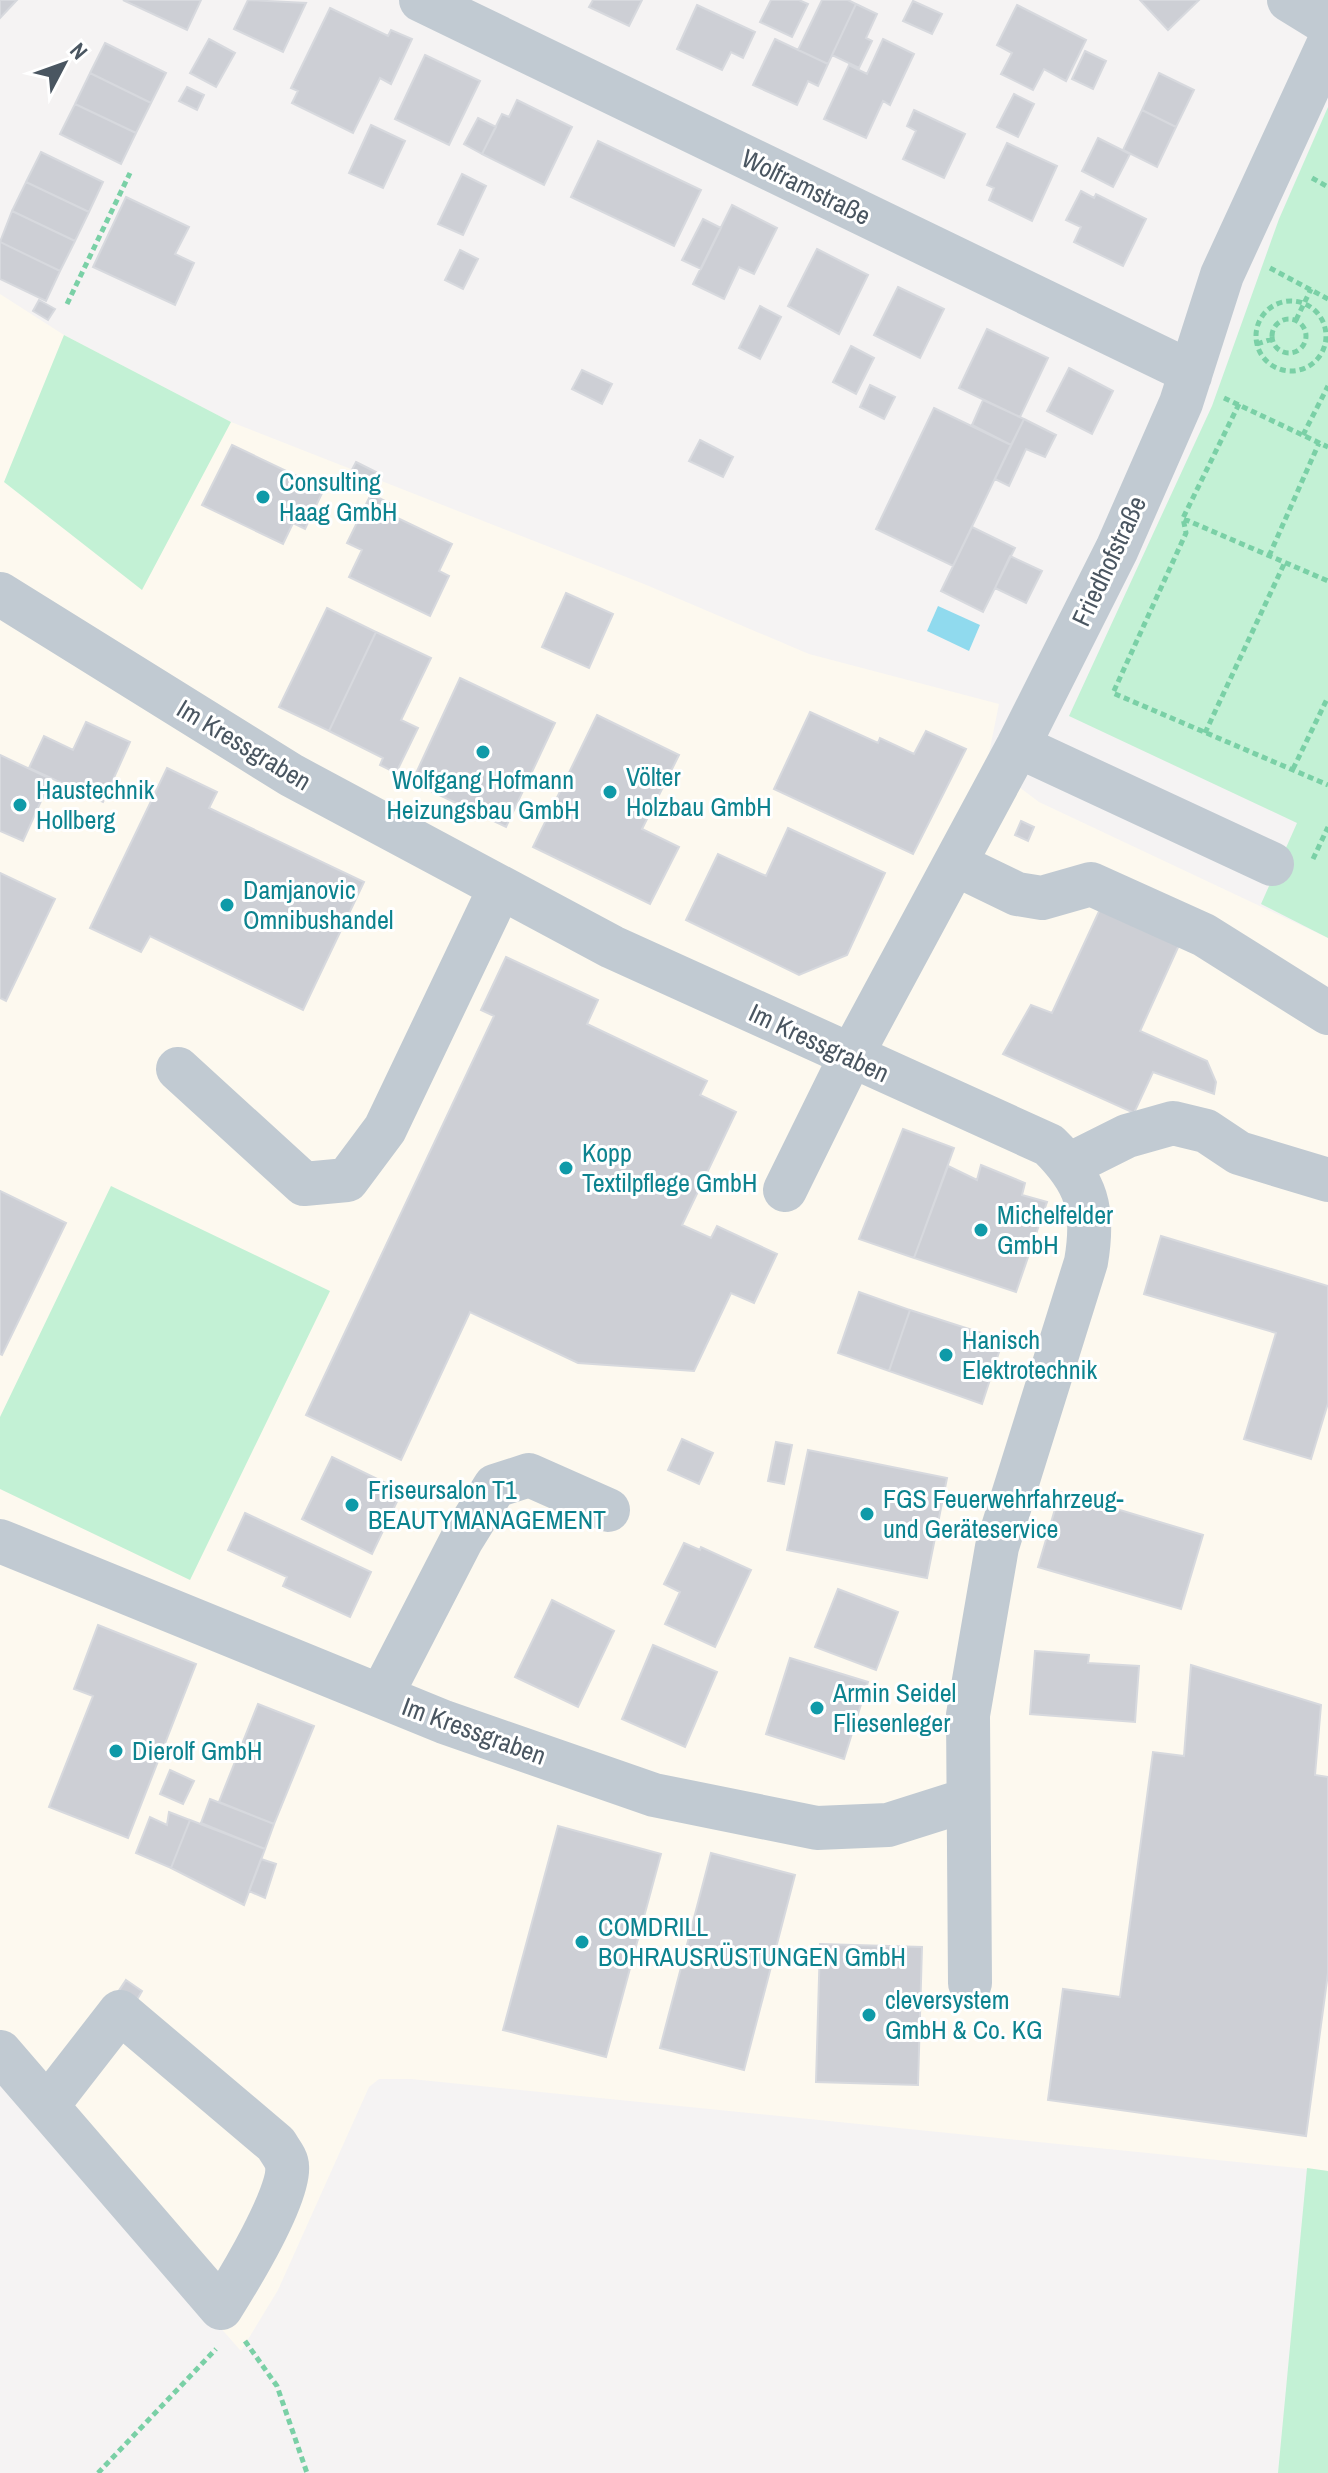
<svg xmlns="http://www.w3.org/2000/svg" width="1328" height="2473" viewBox="0 0 1328 2473" font-family="'Archivo Narrow',sans-serif">
<style>
.commercial{fill:#fdf9ef}
.green{fill:#c3f1d5}
.water{fill:#90daee}
.building{fill:#cdcfd5;stroke:#d7d9de;stroke-width:2}
.lines{fill:none;stroke-linecap:round;stroke-linejoin:round}
.path{stroke:#7ad0a6;stroke-width:5;stroke-dasharray:6 4;stroke-linecap:butt}
.minor{stroke:#c1cad2;stroke-width:44}
.culture-dot{fill:#0f9aa8;stroke:#fff;stroke-width:3}
.labels{text-anchor:middle;stroke-width:6;stroke-linejoin:round;paint-order:stroke}
.street-label{font-size:26px;fill:#4a5661;stroke:#fff}
.culture-label{font-size:26px;fill:#0d838f;stroke:#fff;text-anchor:start}
</style>
<rect width="100%" height="100%" fill="#f5f3f3"/>
<!-- commercial -->
<path class="commercial" d="M 0,294 L 64,335 L 231,422 L 644,584 L 809,654 L 999,704 L 987,763 L 1039,802 L 1328,938 L 1328,2171 L 411,2079 L 379,2079 L 369,2087 L 278,2290 L 241,2351 L 0,2079 Z"/>
<!-- green -->
<path class="green" d="M 1328,107 L 1328,938 L 1261,904 L 1297,823 L 1069,716 L 1212,406 L 1279,219 Z
M 64,335 L 231,422 L 142,590 L 4,482 Z
M 111,1186 L 330,1291 L 190,1580 L 0,1489 L 0,1417 Z
M 1307,2168 L 1328,2171 L 1328,2473 L 1278,2473 Z"/>
<!-- water -->
<path class="water" d="M 938,606 L 980,625 L 969,651 L 927,631 Z"/>
<!-- building -->
<path class="building" d="M 0,0 L 17,0 L 0,18 Z
M 123,0 L 201,0 L 187,30 Z
M 248,0 L 306,3 L 283,52 L 234,29 Z
M 593,0 L 642,0 L 629,26 L 589,7 Z
M 771,0 L 799,0 L 808,4 L 792,37 L 760,22 Z
M 822,0 L 848,0 L 856,4 L 828,64 L 798,50 Z
M 1140,0 L 1199,0 L 1168,30 Z
M 913,1 L 942,14 L 932,34 L 903,21 Z
M 856,4 L 877,14 L 866,38 L 872,41 L 859,68 L 832,55 Z
M 697,5 L 755,32 L 743,58 L 731,52 L 722,70 L 677,49 Z
M 1017,5 L 1086,40 L 1066,81 L 1044,69 L 1033,90 L 1001,74 L 1012,53 L 997,45 Z
M 330,8 L 388,36 L 391,30 L 412,39 L 391,84 L 380,78 L 353,133 L 292,103 L 298,91 L 291,88 Z
M 209,39 L 235,53 L 216,87 L 190,73 Z
M 775,39 L 828,64 L 818,86 L 808,81 L 797,105 L 753,85 Z
M 883,39 L 914,54 L 890,105 L 883,101 L 866,138 L 824,119 L 849,65 L 867,74 Z
M 105,43 L 166,73 L 151,103 L 90,73 Z
M 1085,51 L 1106,61 L 1093,89 L 1072,79 Z
M 425,55 L 480,81 L 449,145 L 395,119 Z
M 90,73 L 151,103 L 136,133 L 75,104 Z
M 1159,73 L 1194,90 L 1176,127 L 1142,110 Z
M 187,87 L 204,95 L 197,110 L 179,101 Z
M 1014,94 L 1034,104 L 1018,137 L 997,127 Z
M 517,100 L 572,127 L 544,185 L 482,154 L 502,114 L 509,117 Z
M 75,104 L 136,133 L 121,164 L 60,134 Z
M 914,110 L 965,134 L 944,178 L 903,159 L 916,131 L 907,126 Z
M 1142,110 L 1176,127 L 1157,167 L 1123,150 Z
M 478,118 L 496,127 L 482,154 L 464,144 Z
M 371,125 L 405,141 L 383,188 L 349,173 Z
M 1098,138 L 1130,154 L 1113,187 L 1082,171 Z
M 598,141 L 701,190 L 674,246 L 571,197 Z
M 1007,143 L 1057,166 L 1032,221 L 989,200 L 994,188 L 987,185 Z
M 41,152 L 103,182 L 89,212 L 26,182 Z
M 462,174 L 486,186 L 463,235 L 438,224 Z
M 26,182 L 89,212 L 75,241 L 12,211 Z
M 1081,191 L 1094,198 L 1096,194 L 1146,219 L 1123,266 L 1074,242 L 1081,227 L 1066,220 Z
M 126,197 L 189,227 L 175,254 L 194,263 L 175,305 L 93,267 Z
M 732,205 L 777,228 L 754,274 L 739,267 L 724,299 L 693,284 Z
M 12,211 L 75,241 L 60,271 L 0,242 Z
M 703,219 L 721,228 L 701,269 L 682,260 Z
M 0,242 L 60,271 L 46,301 L 0,279 Z
M 817,249 L 868,275 L 839,334 L 788,306 Z
M 460,250 L 478,259 L 463,289 L 445,280 Z
M 898,287 L 944,309 L 920,358 L 874,335 Z
M 39,300 L 55,309 L 48,320 L 33,311 Z
M 760,306 L 781,317 L 760,359 L 739,348 Z
M 987,329 L 1048,358 L 1020,417 L 959,388 Z
M 851,346 L 874,358 L 856,394 L 833,382 Z
M 1069,368 L 1113,391 L 1092,434 L 1047,411 Z
M 582,370 L 612,384 L 602,404 L 572,389 Z
M 870,385 L 895,397 L 884,419 L 860,407 Z
M 983,400 L 1024,419 L 1011,445 L 972,425 Z
M 934,408 L 1011,445 L 953,566 L 876,529 Z
M 1024,419 L 1056,435 L 1045,457 L 1026,449 L 1009,486 L 995,479 Z
M 700,440 L 733,457 L 723,477 L 689,461 Z
M 232,445 L 324,489 L 305,529 L 293,523 L 283,544 L 202,505 Z
M 356,462 L 376,472 L 365,493 L 345,483 Z
M 371,494 L 391,504 L 387,513 L 452,544 L 439,571 L 449,576 L 430,616 L 349,577 L 362,550 L 347,543 Z
M 972,527 L 1015,548 L 983,612 L 941,591 Z
M 1010,556 L 1042,571 L 1026,603 L 995,588 Z
M 566,593 L 613,614 L 589,668 L 542,647 Z
M 327,608 L 376,632 L 329,731 L 279,707 Z
M 376,632 L 431,658 L 401,720 L 418,728 L 396,773 L 380,765 L 383,758 L 329,731 Z
M 460,678 L 555,723 L 506,827 L 412,782 Z
M 810,712 L 878,743 L 880,738 L 914,754 L 926,731 L 966,749 L 913,854 L 774,789 Z
M 597,715 L 679,755 L 642,829 L 679,847 L 650,904 L 533,847 Z
M 86,722 L 130,742 L 103,802 L 29,768 L 44,736 L 73,750 Z
M 0,755 L 51,779 L 23,841 L 0,831 Z
M 167,768 L 217,792 L 209,808 L 364,882 L 303,1010 L 150,936 L 141,952 L 90,928 Z
M 1021,821 L 1034,827 L 1028,841 L 1015,835 Z
M 788,828 L 885,873 L 847,955 L 799,975 L 686,920 L 718,854 L 766,876 Z
M 0,873 L 55,899 L 6,1001 L 0,998 Z
M 1101,907 L 1180,943 L 1140,1031 L 1207,1061 L 1216,1082 L 1214,1094 L 1153,1072 L 1134,1113 L 1003,1054 L 1031,1005 L 1052,1013 Z
M 506,957 L 598,1000 L 587,1024 L 707,1081 L 700,1095 L 736,1112 L 682,1225 L 711,1238 L 717,1226 L 777,1254 L 754,1303 L 731,1293 L 694,1371 L 578,1363 L 470,1312 L 401,1460 L 306,1415 L 494,1016 L 481,1010 Z
M 903,1129 L 954,1148 L 914,1258 L 859,1239 Z
M 981,1165 L 1025,1183 L 1022,1195 L 1047,1202 L 1016,1292 L 914,1258 L 948,1166 L 977,1180 Z
M 0,1191 L 66,1223 L 2,1355 L 0,1354 Z
M 1161,1236 L 1328,1286 L 1328,1403 L 1311,1459 L 1244,1439 L 1276,1333 L 1144,1294 Z
M 859,1292 L 910,1310 L 889,1371 L 838,1353 Z
M 910,1310 L 1003,1340 L 982,1404 L 889,1371 Z
M 682,1439 L 713,1453 L 699,1484 L 668,1470 Z
M 776,1442 L 792,1445 L 784,1484 L 768,1481 Z
M 808,1450 L 947,1478 L 927,1578 L 787,1550 Z
M 332,1457 L 402,1491 L 372,1554 L 302,1519 Z
M 1060,1492 L 1203,1535 L 1181,1609 L 1038,1567 Z
M 245,1513 L 371,1572 L 350,1617 L 283,1586 L 287,1577 L 228,1550 Z
M 684,1543 L 700,1550 L 701,1547 L 751,1570 L 715,1647 L 665,1624 L 680,1592 L 664,1584 Z
M 838,1589 L 898,1612 L 876,1670 L 815,1647 Z
M 552,1600 L 614,1631 L 578,1707 L 515,1677 Z
M 98,1625 L 196,1664 L 128,1838 L 49,1807 L 93,1696 L 74,1689 Z
M 653,1645 L 717,1672 L 685,1747 L 622,1719 Z
M 1035,1651 L 1089,1655 L 1088,1663 L 1139,1666 L 1135,1722 L 1030,1714 Z
M 790,1658 L 868,1682 L 844,1759 L 766,1734 Z
M 1191,1665 L 1321,1705 L 1315,1775 L 1328,1777 L 1328,1973 L 1306,2136 L 1048,2100 L 1063,1989 L 1120,1997 L 1153,1752 L 1184,1756 Z
M 258,1704 L 314,1726 L 274,1824 L 219,1802 Z
M 170,1770 L 194,1781 L 183,1804 L 160,1794 Z
M 210,1799 L 274,1824 L 265,1849 L 201,1823 Z
M 169,1812 L 190,1820 L 171,1868 L 136,1853 L 150,1817 L 167,1825 Z
M 190,1820 L 265,1849 L 244,1905 L 171,1868 Z
M 558,1826 L 661,1854 L 606,2057 L 503,2030 Z
M 711,1853 L 795,1875 L 744,2070 L 660,2048 Z
M 261,1859 L 276,1864 L 265,1898 L 249,1891 Z
M 820,1944 L 922,1947 L 918,2085 L 816,2082 Z
M 126,1980 L 142,1991 L 135,2003 L 118,1992 Z"/>
<g class="lines">
<!-- path -->
<path class="path" d="M 1312,178 L 1328,187
M 1270,268 L 1328,299
M1256 336a35 35 0 1 1 70 0a35 35 0 1 1-70 0Z
M 67,304 L 130,173
M1272 336a17 17 0 1 1 34 0a17 17 0 1 1-34 0Z
M 1296,320 L 1311,289
M 1257,344 L 1272,339
M 1224,398 L 1328,447
M 1239,404 L 1183,518 L 1186,533 L 1113,693 L 1328,785
M 1303,435 L 1328,386
M 1184,519 L 1328,581
M 1269,556 L 1319,443
M 1205,733 L 1285,562
M 1293,769 L 1328,697
M 1313,859 L 1328,827
M 245,2341 L 277,2386 L 307,2473
M 98,2473 L 216,2349"/>
<!-- minor -->
<path class="minor" d="M 421,0 L 1180,367 L 1190,376
M 1289,0 L 1328,24
M 0,594 L 291,775 L 612,947 L 1049,1145 C 1087,1182 1095,1210 1086,1262 L 997,1547 L 968,1715 L 970,1983
M 1018,746 L 1272,864
M 955,864 L 1017,894 L 1042,898 L 1091,884 L 1204,935 L 1328,1013
M 178,1069 L 304,1184 L 347,1180 L 385,1129 L 500,888
M 1069,1165 L 1127,1136 L 1173,1123 L 1206,1131 L 1239,1153 L 1328,1180
M 785,1190 L 850,1058 L 1018,746 L 1117,549 L 1181,403 L 1222,275 L 1328,45
M 0,1541 L 444,1722 L 654,1795 L 817,1828 L 888,1825 L 967,1800
M 381,1696 L 462,1539 L 495,1486 L 529,1475 L 608,1510
M 0,2052 L 221,2308 C 238,2281 291,2194 287,2166 C 287,2159 280,2151 276,2144 L 120,2012 L 47,2106"/>
</g>
<!-- markers -->
<g class="culture-dot">
<circle cx="263" cy="497" r="8"/>
<circle cx="483" cy="752" r="8"/>
<circle cx="610" cy="792" r="8"/>
<circle cx="20" cy="805" r="8"/>
<circle cx="227" cy="905" r="8"/>
<circle cx="566" cy="1168" r="8"/>
<circle cx="981" cy="1230" r="8"/>
<circle cx="946" cy="1355" r="8"/>
<circle cx="352" cy="1505" r="8"/>
<circle cx="867" cy="1514" r="8"/>
<circle cx="817" cy="1708" r="8"/>
<circle cx="116" cy="1751" r="8"/>
<circle cx="582" cy="1942" r="8"/>
<circle cx="869" cy="2015" r="8"/>
</g>
<g class="labels">
<!-- street labels -->
<g class="street-label">
<text transform="translate(806 187) rotate(26)" y="9">Wolframstraße</text>
<text transform="translate(1109 561) rotate(-65)" y="9">Friedhofstraße</text>
<text transform="translate(244 745) rotate(31)" y="9">Im Kressgraben</text>
<text transform="translate(819 1043) rotate(25)" y="9">Im Kressgraben</text>
<text transform="translate(474 1731) rotate(20)" y="9">Im Kressgraben</text>
</g>
<!-- culture labels -->
<g class="culture-label">
<text x="279" y="491">Consulting<tspan x="279" dy="30">Haag GmbH</tspan></text>
<text x="626" y="786">Völter<tspan x="626" dy="30">Holzbau GmbH</tspan></text>
<text x="483" y="789" text-anchor="middle">Wolfgang Hofmann<tspan x="483" dy="30">Heizungsbau GmbH</tspan></text>
<text x="36" y="799">Haustechnik<tspan x="36" dy="30">Hollberg</tspan></text>
<text x="243" y="899">Damjanovic<tspan x="243" dy="30">Omnibushandel</tspan></text>
<text x="582" y="1162">Kopp<tspan x="582" dy="30">Textilpflege GmbH</tspan></text>
<text x="997" y="1224">Michelfelder<tspan x="997" dy="30">GmbH</tspan></text>
<text x="962" y="1349">Hanisch<tspan x="962" dy="30">Elektrotechnik</tspan></text>
<text x="368" y="1499">Friseursalon T1<tspan x="368" dy="30">BEAUTYMANAGEMENT</tspan></text>
<text x="883" y="1508">FGS Feuerwehrfahrzeug-<tspan x="883" dy="30">und Geräteservice</tspan></text>
<text x="833" y="1702">Armin Seidel<tspan x="833" dy="30">Fliesenleger</tspan></text>
<text x="132" y="1760">Dierolf GmbH</text>
<text x="598" y="1936">COMDRILL<tspan x="598" dy="30">BOHRAUSRÜSTUNGEN GmbH</tspan></text>
<text x="885" y="2009">cleversystem<tspan x="885" dy="30">GmbH &amp; Co. KG</tspan></text>
</g>
</g>
<!-- north arrow -->
<g transform="translate(64 64) rotate(49)" stroke="#ffffff" stroke-width="6" paint-order="stroke">
<path d="M0-6L14 30L0 20L-14 30Z" fill="#4a5661"/>
<text y="-12" font-size="22" font-weight="bold" text-anchor="middle" fill="#4a5661">N</text>
</g>
</svg>
